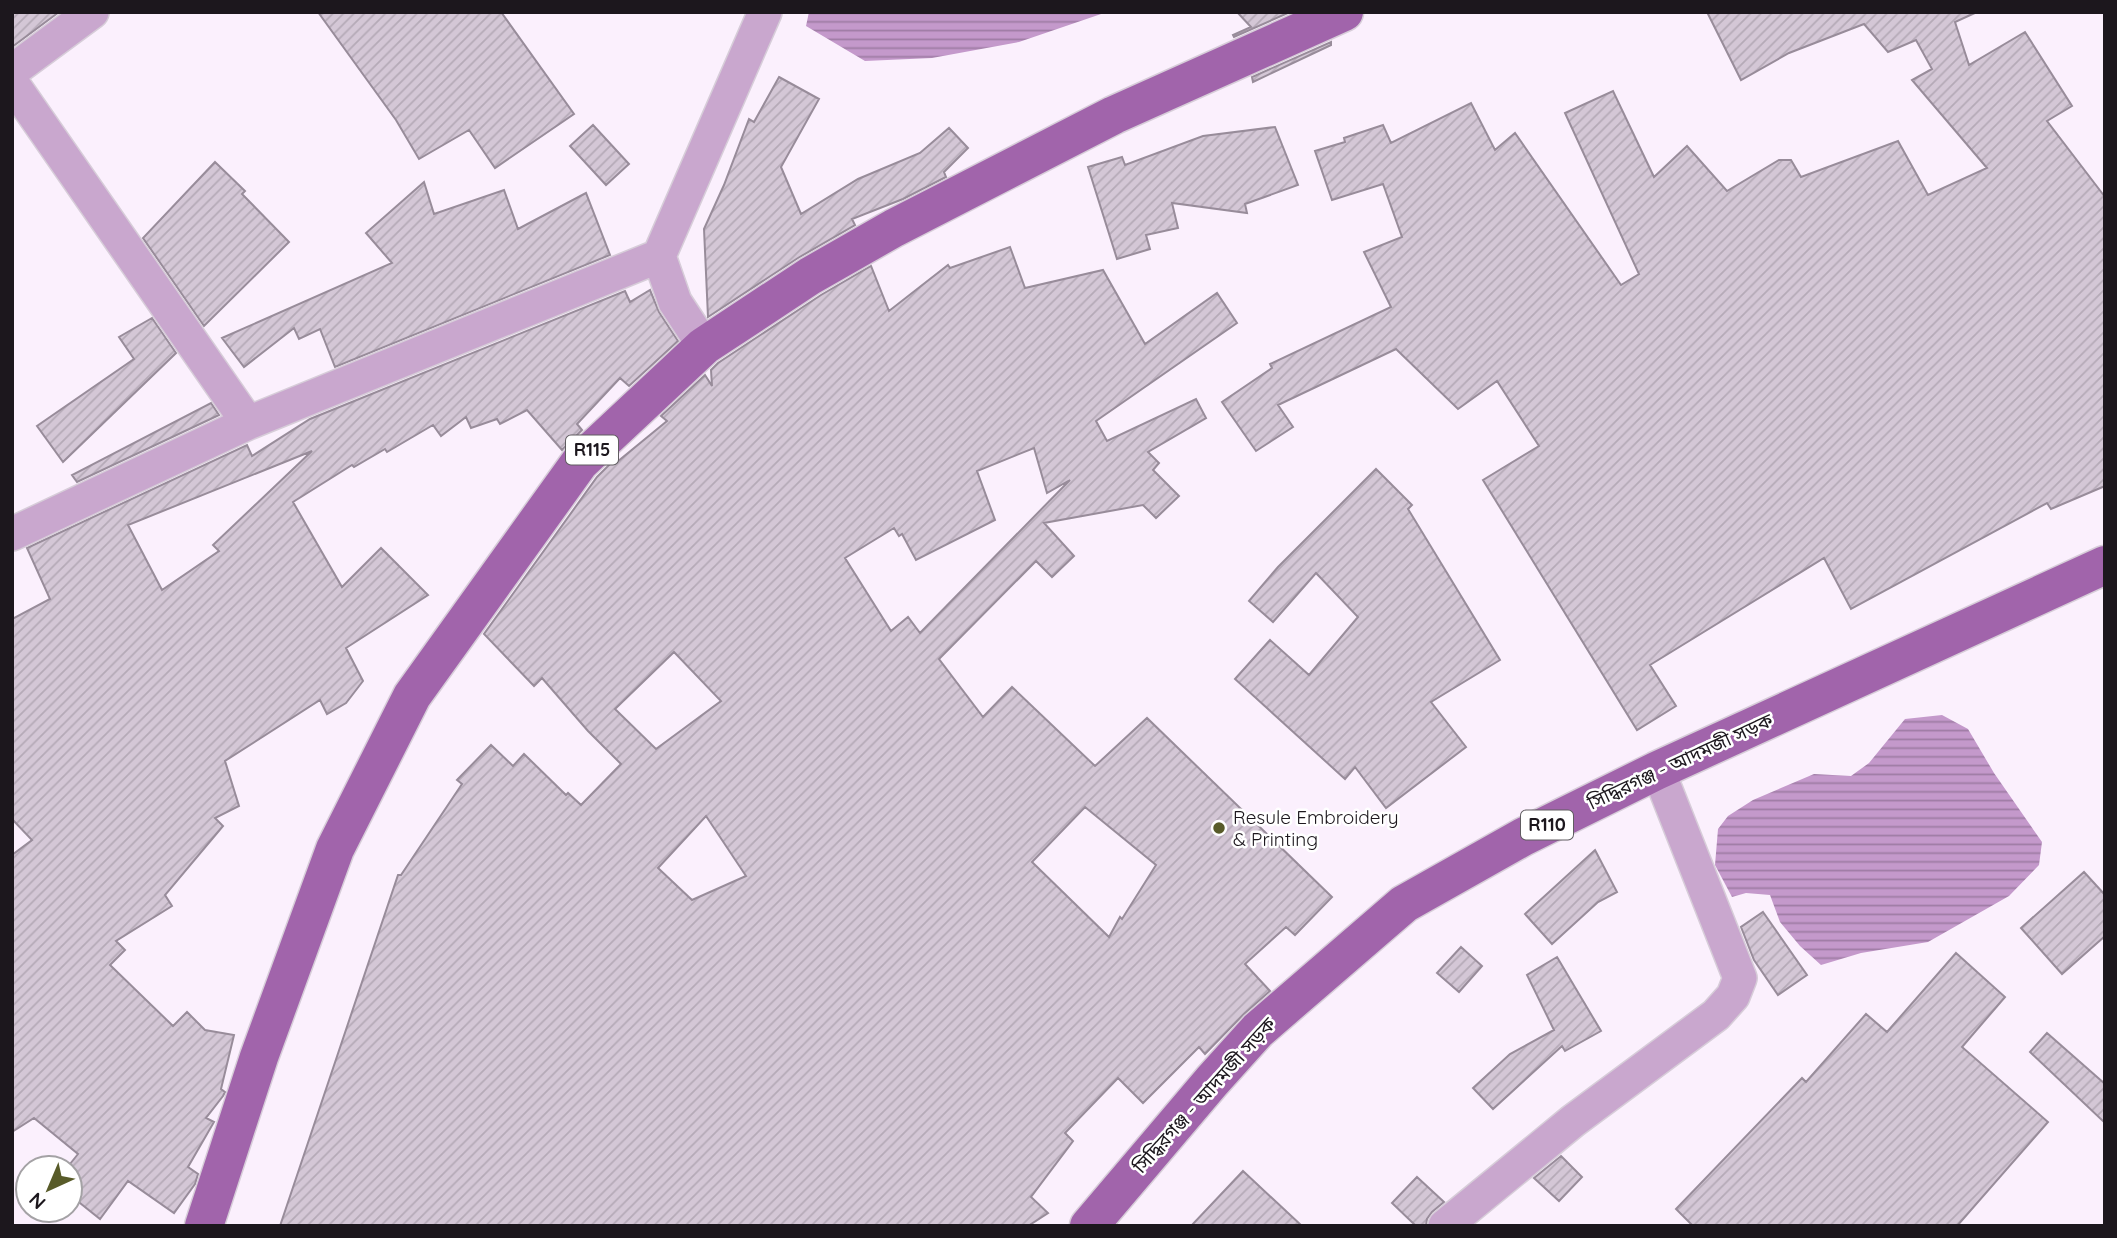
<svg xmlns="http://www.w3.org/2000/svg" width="2117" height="1238" viewBox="0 0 2117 1238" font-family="Quicksand,'Noto Sans Bengali',sans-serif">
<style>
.water{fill:url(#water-rules)}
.building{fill:url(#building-hatch);stroke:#988c9a;stroke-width:2;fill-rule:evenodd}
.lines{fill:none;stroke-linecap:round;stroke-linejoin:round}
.street-casing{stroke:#d7cdd9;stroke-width:36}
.primary-casing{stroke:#d7cdd9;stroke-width:41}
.street{stroke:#c9a7ce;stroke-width:33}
.primary{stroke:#a164ab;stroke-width:38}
.poi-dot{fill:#585b29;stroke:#fff;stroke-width:2.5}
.labels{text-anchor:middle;stroke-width:5;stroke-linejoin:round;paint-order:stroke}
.shield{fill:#fff;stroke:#605d61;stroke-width:2}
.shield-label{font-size:18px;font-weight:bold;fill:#1c171d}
.street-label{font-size:19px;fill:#1c171d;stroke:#fff}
.poi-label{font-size:19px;fill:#1c171d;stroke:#fff;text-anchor:start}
</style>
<defs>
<pattern id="water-rules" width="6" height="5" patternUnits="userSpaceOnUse" patternTransform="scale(1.75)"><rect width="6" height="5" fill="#c499cb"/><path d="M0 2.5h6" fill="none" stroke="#9e7ca4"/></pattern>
<pattern id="building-hatch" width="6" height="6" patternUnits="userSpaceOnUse" patternTransform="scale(1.75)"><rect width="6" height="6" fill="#d4c7d6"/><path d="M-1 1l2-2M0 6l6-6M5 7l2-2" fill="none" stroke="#b5aab7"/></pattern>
</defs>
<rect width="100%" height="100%" fill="#fbf0fd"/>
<!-- water -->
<path class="water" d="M 809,12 L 1107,12 L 1019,42 L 932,58 L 865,61 L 806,26 Z
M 1942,715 L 1968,729 L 1994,773 L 2042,842 L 2039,865 L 2009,896 L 1928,942 L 1861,953 L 1821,965 L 1800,946 L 1780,922 L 1770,895 L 1746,893 L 1732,897 L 1715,865 L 1718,829 L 1728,816 L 1753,800 L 1814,774 L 1851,776 L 1869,763 L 1905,719 Z"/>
<!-- building -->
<path class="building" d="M 12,12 L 59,12 L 12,47 Z
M 318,12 L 501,12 L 574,114 L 495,168 L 469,130 L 419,159 L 396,120 Z
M 1237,12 L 1290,12 L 1234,37 L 1233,35 L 1251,27 Z
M 1707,12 L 1977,12 L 1955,22 L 1969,65 L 2025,32 L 2072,106 L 2047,121 L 2105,197 L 2105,486 L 2051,509 L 2047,503 L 1851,609 L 1824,558 L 1650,665 L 1676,706 L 1637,730 L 1483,480 L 1539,446 L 1497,381 L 1458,409 L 1396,349 L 1278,405 L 1293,427 L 1256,451 L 1222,402 L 1272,368 L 1270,364 L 1391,307 L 1364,252 L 1402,237 L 1383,184 L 1332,200 L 1315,151 L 1345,142 L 1344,138 L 1383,125 L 1391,143 L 1471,103 L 1495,150 L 1515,133 L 1621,285 L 1639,274 L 1565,113 L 1613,91 L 1654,177 L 1687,146 L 1727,191 L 1779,160 L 1791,160 L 1801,177 L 1898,141 L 1928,195 L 1987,168 L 1912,80 L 1932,69 L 1916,40 L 1888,52 L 1864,24 L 1789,53 L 1741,80 Z
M 1331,42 L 1331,45 L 1253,82 L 1252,77 Z
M 779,77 L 819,99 L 781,167 L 801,214 L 858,179 L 920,153 L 949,128 L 968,148 L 944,172 L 946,177 L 903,199 L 852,219 L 855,225 L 798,258 L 708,317 L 704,229 L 724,185 L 749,119 L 754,122 Z
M 593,125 L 629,164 L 606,185 L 570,146 Z
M 1275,127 L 1298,185 L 1245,204 L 1247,213 L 1172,203 L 1178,228 L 1146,235 L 1150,249 L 1117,259 L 1088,167 L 1122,157 L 1125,165 L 1203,136 Z
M 215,162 L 245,191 L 242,194 L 289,242 L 204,326 L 143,238 Z
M 424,182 L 434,214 L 504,190 L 518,229 L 586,193 L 610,255 L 335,367 L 320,329 L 299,339 L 294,328 L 244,367 L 222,338 L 392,263 L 366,233 Z
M 1010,247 L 1025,288 L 1103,270 L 1145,344 L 1217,293 L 1237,323 L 1096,421 L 1107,441 L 1196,399 L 1206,418 L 1148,452 L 1159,463 L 1153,470 L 1179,496 L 1156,518 L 1143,505 L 1044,523 L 1074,556 L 1052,577 L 1036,561 L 939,659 L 983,717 L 1012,687 L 1095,766 L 1147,718 L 1332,897 L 1295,935 L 1286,927 L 1245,964 L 1270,991 L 1244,1014 L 1205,1054 L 1199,1047 L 1143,1103 L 1118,1078 L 1065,1133 L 1073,1141 L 1031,1197 L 1048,1213 L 1028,1226 L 280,1226 L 398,875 L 401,875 L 462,784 L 457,780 L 491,745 L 513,766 L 524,754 L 566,795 L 568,793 L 581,805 L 621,764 L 588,731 L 542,678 L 534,686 L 484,634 L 597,477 L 615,459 L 617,462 L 667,421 L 661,416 L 705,375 L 712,386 L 711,370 L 718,363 L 821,295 L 871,266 L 889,311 L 948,265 L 950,268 ZM 1034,448 L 1047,493 L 1070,480 L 920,633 L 908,617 L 891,631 L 845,558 L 894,528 L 899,536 L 902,534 L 916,560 L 995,520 L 977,471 ZM 674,652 L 721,701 L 656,749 L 615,709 ZM 1085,807 L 1156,865 L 1122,919 L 1120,917 L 1109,937 L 1032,862 ZM 706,816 L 746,876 L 692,900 L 658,868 Z
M 650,290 L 659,312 L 678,341 L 629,386 L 620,378 L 577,424 L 582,430 L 562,450 L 527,410 L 500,424 L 497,419 L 471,428 L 466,417 L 441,436 L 433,425 L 387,452 L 385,449 L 354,467 L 352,465 L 293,502 L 342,587 L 381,548 L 428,595 L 346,648 L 363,681 L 346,703 L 327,714 L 320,700 L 225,761 L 239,806 L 215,818 L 223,826 L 165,895 L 172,906 L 116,941 L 125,950 L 110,965 L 173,1026 L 187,1012 L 205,1030 L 234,1035 L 221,1089 L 225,1092 L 223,1096 L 206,1118 L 214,1122 L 188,1167 L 198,1174 L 195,1184 L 174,1213 L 128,1181 L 100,1219 L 70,1195 L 70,1164 L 78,1154 L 34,1118 L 12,1132 L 12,855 L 32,840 L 12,819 L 12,619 L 50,599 L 27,548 L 247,445 L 252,456 L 310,419 L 625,291 L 630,302 ZM 312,451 L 213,545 L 219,551 L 162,590 L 128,525 Z
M 152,318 L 176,353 L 63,462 L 37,426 L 134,359 L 119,337 Z
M 211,403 L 219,415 L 77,482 L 72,475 Z
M 1376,469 L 1412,505 L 1408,509 L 1500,660 L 1431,702 L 1466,747 L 1386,808 L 1355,767 L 1345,779 L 1235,679 L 1270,640 L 1309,675 L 1358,617 L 1316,573 L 1273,622 L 1249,601 L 1278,567 Z
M 1595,850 L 1617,892 L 1598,902 L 1552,944 L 1525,914 Z
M 2084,872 L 2105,895 L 2105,936 L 2062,974 L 2021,928 Z
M 1763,912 L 1807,975 L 1778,995 L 1754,960 L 1741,927 Z
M 1461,947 L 1482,966 L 1459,992 L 1437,973 Z
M 1956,953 L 2005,997 L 1962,1047 L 2048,1122 L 1957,1226 L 1693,1226 L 1676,1209 L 1802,1078 L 1806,1082 L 1866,1014 L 1887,1032 Z
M 1557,957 L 1601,1031 L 1565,1051 L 1562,1046 L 1493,1109 L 1473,1088 L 1510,1054 L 1554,1030 L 1527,975 Z
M 2047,1033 L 2105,1084 L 2105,1123 L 2030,1052 Z
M 1561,1156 L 1582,1177 L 1559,1201 L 1534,1178 Z
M 1243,1171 L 1302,1226 L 1191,1226 Z
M 1417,1177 L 1444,1202 L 1432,1212 L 1427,1219 L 1426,1226 L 1416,1226 L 1392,1203 Z"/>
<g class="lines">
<!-- street casing -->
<g class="street-casing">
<path id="street" d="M 12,71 L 92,12
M 12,83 L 248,423
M 659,256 L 675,302 L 704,346
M 12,534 L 248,423 L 659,256 L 765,12
M 1445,1226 L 1573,1121 L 1716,1015 L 1733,996 L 1740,978 L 1663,783 L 1656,771"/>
</g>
<!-- primary casing -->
<g class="primary-casing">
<path id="primary" d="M 204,1226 L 259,1057 L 335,849 L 412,696 L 580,462 L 704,346 L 810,276 L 894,228 L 1114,115 L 1344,12
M 1089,1226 L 1212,1081 L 1258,1030 L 1404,904 L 1523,837 L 1656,771 L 2105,565"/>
</g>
<!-- street -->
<use href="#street" class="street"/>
<!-- primary -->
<use href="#primary" class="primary"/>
</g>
<!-- markers -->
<circle class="poi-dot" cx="1219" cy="828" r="7"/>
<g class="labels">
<!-- shield labels -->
<g class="shield">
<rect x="566" y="435.5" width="52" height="29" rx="5"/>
<rect x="1521" y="810.5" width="52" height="29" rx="5"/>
</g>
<g class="shield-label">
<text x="592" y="456">R115</text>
<text x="1547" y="831">R110</text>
</g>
<!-- street labels -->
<g class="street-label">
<text transform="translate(1680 761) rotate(-25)" y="7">সিদ্ধিরগঞ্জ - আদমজী সড়ক</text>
<text transform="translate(1204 1095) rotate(-48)" y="7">সিদ্ধিরগঞ্জ - আদমজী সড়ক</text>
</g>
<!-- poi labels -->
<g class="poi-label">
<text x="1233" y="824">Resule Embroidery<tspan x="1233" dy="22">&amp; Printing</tspan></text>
</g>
</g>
<!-- border -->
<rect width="2117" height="1238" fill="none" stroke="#1c171d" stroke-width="28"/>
<!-- north arrow -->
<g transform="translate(49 1189) rotate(224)"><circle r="33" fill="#ffffff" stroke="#a4a2a5" stroke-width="2"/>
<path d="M0-5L12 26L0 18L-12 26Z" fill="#585b29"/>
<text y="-10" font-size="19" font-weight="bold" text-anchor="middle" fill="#1c171d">N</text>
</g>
</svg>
